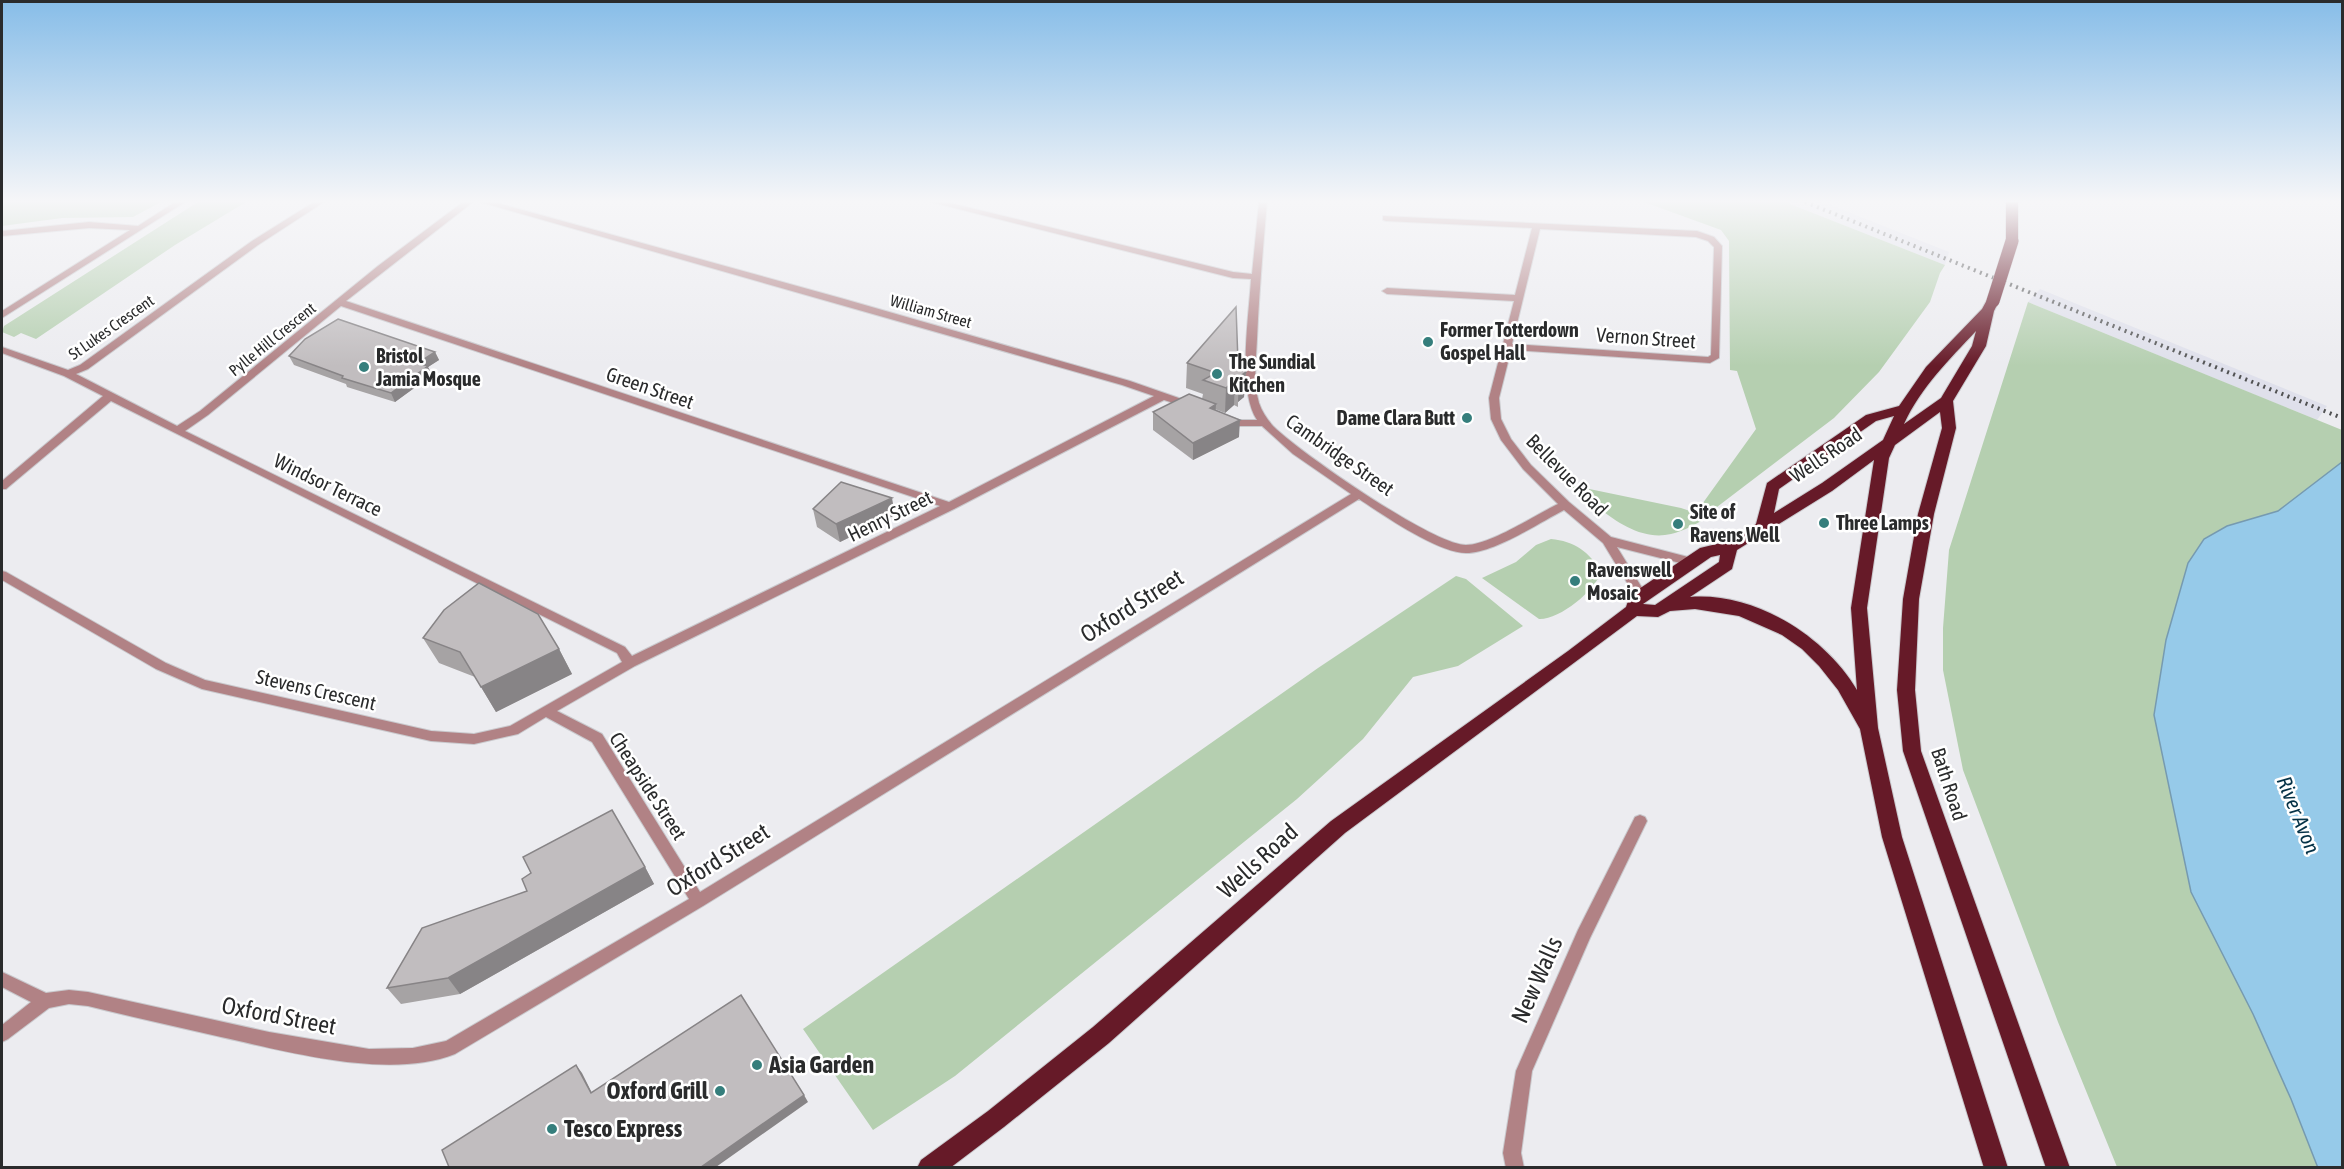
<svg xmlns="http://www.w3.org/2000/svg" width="2344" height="1169" viewBox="0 0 2344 1169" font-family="'Asap Condensed',sans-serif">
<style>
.built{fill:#dfe0eb}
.green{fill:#b5cfb0}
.water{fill:#96cae9;stroke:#769ab0;stroke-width:1.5}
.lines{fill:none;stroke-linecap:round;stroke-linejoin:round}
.minor-casing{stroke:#c9c9cd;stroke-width:2}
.trunk-casing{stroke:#c9c9cd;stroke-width:2}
.minor{fill:#b18285;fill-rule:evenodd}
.trunk{fill:#661a28;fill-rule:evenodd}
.rail{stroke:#515253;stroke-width:4;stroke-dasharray:2 4.5;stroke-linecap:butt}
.trunk-bridge-casing{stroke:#c9c9cd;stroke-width:14;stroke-linecap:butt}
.trunk-bridge{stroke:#661a28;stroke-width:13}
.wall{fill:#a6a3a4}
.shaded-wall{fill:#878486}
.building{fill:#c1bdbf;stroke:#878486;stroke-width:1.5}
.poi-dot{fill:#357e7c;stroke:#fff;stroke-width:2}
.labels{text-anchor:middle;stroke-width:5;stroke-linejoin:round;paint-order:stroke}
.far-street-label{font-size:16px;fill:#2a2b2c;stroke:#fff}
.poi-label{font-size:20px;font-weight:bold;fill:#2a2b2c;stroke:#fff;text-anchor:start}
.street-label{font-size:20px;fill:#2a2b2c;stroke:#fff}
.water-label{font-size:21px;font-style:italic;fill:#053247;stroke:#fff}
.near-street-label{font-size:24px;fill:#2a2b2c;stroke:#fff}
.near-poi-label{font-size:24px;font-weight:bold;fill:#2a2b2c;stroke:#fff;text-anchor:start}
</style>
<rect width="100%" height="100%" fill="#ececf0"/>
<!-- built -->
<path class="built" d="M 1785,202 L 1823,202 L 1949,252 L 1945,265 Z
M 2040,289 L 2327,406 L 2317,420 L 2028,302 Z"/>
<!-- green -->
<path class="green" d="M 2,202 L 161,202 L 133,217 L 62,218 L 2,226 Z
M 198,202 L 246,202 L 175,245 L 36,339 L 21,333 L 14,337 L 2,332 L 4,326 Z
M 1644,202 L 1785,202 L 1945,265 L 1940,273 L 1930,302 L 1879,372 L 1834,418 L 1713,510 L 1700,507 L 1756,429 L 1737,371 L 1730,370 L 1729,241 L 1721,230 Z
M 2028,302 L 2342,430 L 2342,1167 L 2117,1167 L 2058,1022 L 1963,770 L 1943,670 L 1943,628 L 1949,550 Z
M 1570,485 L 1681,508 L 1708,517 C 1696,524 1684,531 1671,534 C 1632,543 1598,506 1570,485 Z
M 1551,539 C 1574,541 1590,552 1601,572 C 1595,591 1559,620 1539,619 L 1482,578 L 1516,562 L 1536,545 Z
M 1456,576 L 1466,579 L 1523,626 L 1458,666 L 1413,677 L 1363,739 L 1297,799 L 955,1076 L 873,1130 L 803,1029 L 1318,668 Z"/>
<!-- water -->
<path class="water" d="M 2342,462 L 2342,1167 L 2318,1168 L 2291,1099 L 2253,1014 L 2191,892 L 2154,715 L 2166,640 L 2188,563 L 2204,539 L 2227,526 L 2278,511 Z"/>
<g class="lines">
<!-- minor casing -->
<g class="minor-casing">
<path id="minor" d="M 175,202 L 185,202 L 2,318 L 2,311 L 130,230 L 89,228 L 2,236 L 2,231 L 89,222 L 138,226 Z
M 314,202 L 324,202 L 258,245 L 88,369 L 76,374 L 177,426 L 200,411 L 378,266 L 463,202 L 473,202 L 346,301 L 949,502 L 1154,396 L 1122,385 L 480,202 L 494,202 L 844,299 L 1130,381 L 1196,404 L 1197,406 L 1192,409 L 1164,400 L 954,509 L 635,666 L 557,711 L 602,734 L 700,892 L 1351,494 L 1293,454 L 1262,426 L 1238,426 L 1220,418 L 1225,415 L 1239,420 L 1257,420 C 1237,390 1249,316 1251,279 L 1233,278 L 931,202 L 946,202 L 1233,272 L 1252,274 L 1259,202 L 1267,202 C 1263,248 1259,293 1257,339 C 1256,360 1253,382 1259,403 C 1262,412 1267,419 1273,426 C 1299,452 1433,545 1466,545 C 1490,545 1535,515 1558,504 L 1523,469 L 1501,440 L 1491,419 L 1489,398 L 1514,301 L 1387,294 L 1382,291 L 1387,288 L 1515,295 L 1532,228 L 1386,221 L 1383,220 L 1383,216 L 1697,231 L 1714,237 L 1722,246 L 1719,358 L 1710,363 L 1511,350 L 1499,398 L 1501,419 L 1511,439 L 1531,465 L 1569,502 L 1611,537 L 1692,558 L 1698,562 L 1692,566 L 1617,547 L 1647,596 L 1641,600 L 1637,599 L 1603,543 L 1564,510 C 1539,523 1494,553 1466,553 C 1438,553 1383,515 1359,499 L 703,906 L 455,1054 C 389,1080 289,1052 221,1037 C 177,1027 132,1017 88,1006 L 69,1004 L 49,1008 L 8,1039 L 2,1042 L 2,1025 L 31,1002 L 2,987 L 2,972 L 46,993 L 69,990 L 88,992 L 269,1032 L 369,1049 L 413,1048 L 446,1041 L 689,899 L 592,742 L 546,717 L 518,734 L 474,744 L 431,741 L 202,689 L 156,669 L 2,580 L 2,571 L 6,572 L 166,663 L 205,680 L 431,731 L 474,734 L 510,726 L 622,662 L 617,653 L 111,401 L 6,489 L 2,489 L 2,481 L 103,396 L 64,376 L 2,353 L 2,347 L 68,370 L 80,365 L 252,241 ZM 1540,229 L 1696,237 L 1708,241 L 1714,247 L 1711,355 L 1708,357 L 1512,344 ZM 341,306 L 940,506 L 632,656 L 625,647 L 185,431 L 208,415 Z
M 1640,815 L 1645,817 L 1647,821 L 1590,938 L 1532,1071 L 1521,1153 L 1524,1168 L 1506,1168 L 1503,1153 L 1516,1071 L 1578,930 L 1635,817 Z"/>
</g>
<!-- trunk casing -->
<g class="trunk-casing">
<path id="trunk" d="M 2006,202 L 2018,202 L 2018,241 L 2012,245 L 2006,241 Z
M 1993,297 L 1999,301 L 1994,311 L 1986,346 L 1953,401 L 1956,428 L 1934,514 L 1919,599 L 1915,690 L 1921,751 L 2070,1168 L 2046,1168 L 1903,751 L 1897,690 L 1903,599 L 1918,514 L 1942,428 L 1940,412 L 1895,445 L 1889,458 L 1867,608 L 1878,728 L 1902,837 L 2008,1168 L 1984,1168 L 1882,837 L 1860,729 L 1838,690 L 1819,666 L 1802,649 L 1782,635 L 1739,616 L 1695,609 L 1670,611 L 1658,617 L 1637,616 L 1345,833 L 1109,1043 L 1004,1127 L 950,1168 L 917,1168 L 921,1160 L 988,1111 L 1093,1027 L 1331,821 L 1568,651 L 1626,607 L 1630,595 L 1700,548 L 1725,542 L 1756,524 L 1767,483 L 1866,415 L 1899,406 L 1926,367 L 1982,309 L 1988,298 ZM 1976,331 L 1972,346 L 1941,398 L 1904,424 C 1921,387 1949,360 1976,331 ZM 1894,416 L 1883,440 L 1822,483 L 1774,513 L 1779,489 L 1876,421 ZM 1874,460 L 1851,608 L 1857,690 C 1825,636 1755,592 1690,597 L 1732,569 L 1737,550 L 1832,491 ZM 1720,555 L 1719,562 L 1655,605 L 1643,604 L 1711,557 Z"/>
</g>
<!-- minor -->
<use href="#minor" class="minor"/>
<!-- trunk -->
<use href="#trunk" class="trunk"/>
<!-- rail -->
<path class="rail" d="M 1805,202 L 2342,418"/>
<!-- trunk-bridge casing -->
<g class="trunk-bridge-casing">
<path id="trunk-bridge" d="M 1993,301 L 2012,241"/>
</g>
<!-- trunk-bridge -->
<use href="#trunk-bridge" class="trunk-bridge"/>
</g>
<!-- wall -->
<path class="wall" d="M 435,352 L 439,360 L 428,367 L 432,375 L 395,402 L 347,387 L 346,384 L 294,365 L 289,356 Z
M 1238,362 L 1246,372 L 1244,397 L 1238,402 L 1238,407 L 1234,405 L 1225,413 L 1215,409 L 1215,410 L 1239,437 L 1193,460 L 1153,430 L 1153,412 L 1202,399 L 1203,394 L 1186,388 L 1187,363 Z
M 813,509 L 895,515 L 840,542 L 817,527 Z
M 423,638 L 559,649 L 572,674 L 496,712 L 475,677 L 439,663 Z
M 645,867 L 654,884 L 460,994 L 401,1004 L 387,988 Z"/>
<!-- shaded-wall -->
<path class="shaded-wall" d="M 435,352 L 439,360 L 428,367 L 432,375 L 395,402 L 391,393 L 418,363 Z
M 1246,372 L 1244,397 L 1238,402 L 1239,377 Z
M 1235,380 L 1234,405 L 1225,413 L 1226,388 Z
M 1216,404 L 1215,421 L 1210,408 Z
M 1240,420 L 1239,437 L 1193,460 L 1193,443 Z
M 892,498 L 895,515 L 840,542 L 836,524 Z
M 559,649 L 572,674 L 496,712 L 481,687 Z
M 645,867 L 654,884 L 460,994 L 448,978 Z
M 576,1065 L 582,1073 L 596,1101 L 591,1093 Z
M 804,1095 L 808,1102 L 716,1167 L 701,1167 Z"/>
<!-- building -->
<path class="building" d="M 1236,307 L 1238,362 L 1246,372 L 1239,377 L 1239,382 L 1235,380 L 1226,388 L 1203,380 L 1216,373 L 1187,363 Z
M 338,319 L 435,352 L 418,363 L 428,366 L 391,393 L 342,378 L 343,376 L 289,356 L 305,339 Z
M 1189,394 L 1216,404 L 1210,408 L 1240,420 L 1193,443 L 1153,412 Z
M 841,482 L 892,498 L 836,524 L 813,509 Z
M 479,583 L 538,614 L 559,649 L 481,687 L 460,652 L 423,638 L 444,610 Z
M 612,810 L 645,867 L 448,978 L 387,988 L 422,928 L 527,891 L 522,879 L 531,873 L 523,857 Z
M 741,995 L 804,1095 L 701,1167 L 449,1167 L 442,1150 L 576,1065 L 591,1093 Z"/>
<!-- sky -->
<linearGradient id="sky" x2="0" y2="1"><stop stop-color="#87bde8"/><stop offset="0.55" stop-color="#f6f6f8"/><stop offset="1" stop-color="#f6f6f8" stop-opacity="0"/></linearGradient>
<rect width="2344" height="366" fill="url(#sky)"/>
<!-- markers -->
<g class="poi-dot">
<circle cx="1428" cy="342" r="6"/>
<circle cx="364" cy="367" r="6"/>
<circle cx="1217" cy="374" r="6"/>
<circle cx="1467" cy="418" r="6"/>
<circle cx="1824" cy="523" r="6"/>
<circle cx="1678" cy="524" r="6"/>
<circle cx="1575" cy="581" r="6"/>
<circle cx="757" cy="1065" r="6"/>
<circle cx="720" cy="1091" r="6"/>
<circle cx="552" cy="1129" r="6"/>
</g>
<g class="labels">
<!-- far-street labels -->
<g class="far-street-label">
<text transform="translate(931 311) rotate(16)" y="6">William Street</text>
<text transform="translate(111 327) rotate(-35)" y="6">St Lukes Crescent</text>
<text transform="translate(272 339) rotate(-39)" y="6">Pylle Hill Crescent</text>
</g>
<!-- poi labels -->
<g class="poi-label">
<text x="1440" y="337">Former Totterdown<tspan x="1440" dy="23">Gospel Hall</tspan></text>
<text x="376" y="363">Bristol<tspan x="376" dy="23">Jamia Mosque</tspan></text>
<text x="1229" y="369">The Sundial<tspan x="1229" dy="23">Kitchen</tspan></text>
<text x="1455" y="425" text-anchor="end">Dame Clara Butt</text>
<text x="1690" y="519">Site of<tspan x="1690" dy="23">Ravens Well</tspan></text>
<text x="1836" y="530">Three Lamps</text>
<text x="1587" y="577">Ravenswell<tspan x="1587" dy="23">Mosaic</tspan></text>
</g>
<!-- street labels -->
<g class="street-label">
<text transform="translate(1646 338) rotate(4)" y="7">Vernon Street</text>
<text transform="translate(650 388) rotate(19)" y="7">Green Street</text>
<text transform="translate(1340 455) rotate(35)" y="7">Cambridge Street</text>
<text transform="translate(1826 455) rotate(-34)" y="7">Wells Road</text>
<text transform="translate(1567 475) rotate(45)" y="7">Bellevue Road</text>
<text transform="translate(328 485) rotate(26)" y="7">Windsor Terrace</text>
<text transform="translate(890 516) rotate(-26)" y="7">Henry Street</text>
<text transform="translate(316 690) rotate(13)" y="7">Stevens Crescent</text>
<text transform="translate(1949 784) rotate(72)" y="7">Bath Road</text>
<text transform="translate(648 786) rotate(57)" y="7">Cheapside Street</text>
</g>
<!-- water labels -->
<g class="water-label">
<text transform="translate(2298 815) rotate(68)" y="7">River Avon</text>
</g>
<!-- near-street labels -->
<g class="near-street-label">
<text transform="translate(1132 606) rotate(-32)" y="8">Oxford Street</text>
<text transform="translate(718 860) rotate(-32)" y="8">Oxford Street</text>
<text transform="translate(1258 861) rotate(-42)" y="8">Wells Road</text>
<text transform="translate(1537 980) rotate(-66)" y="8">New Walls</text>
<text transform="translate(279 1016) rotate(11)" y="8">Oxford Street</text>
</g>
<!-- near-poi labels -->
<g class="near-poi-label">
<text x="769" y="1073">Asia Garden</text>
<text x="708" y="1099" text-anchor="end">Oxford Grill</text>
<text x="564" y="1137">Tesco Express</text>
</g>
</g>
<!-- border -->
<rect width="2344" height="1169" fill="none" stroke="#2a2b2c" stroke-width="6"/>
</svg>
